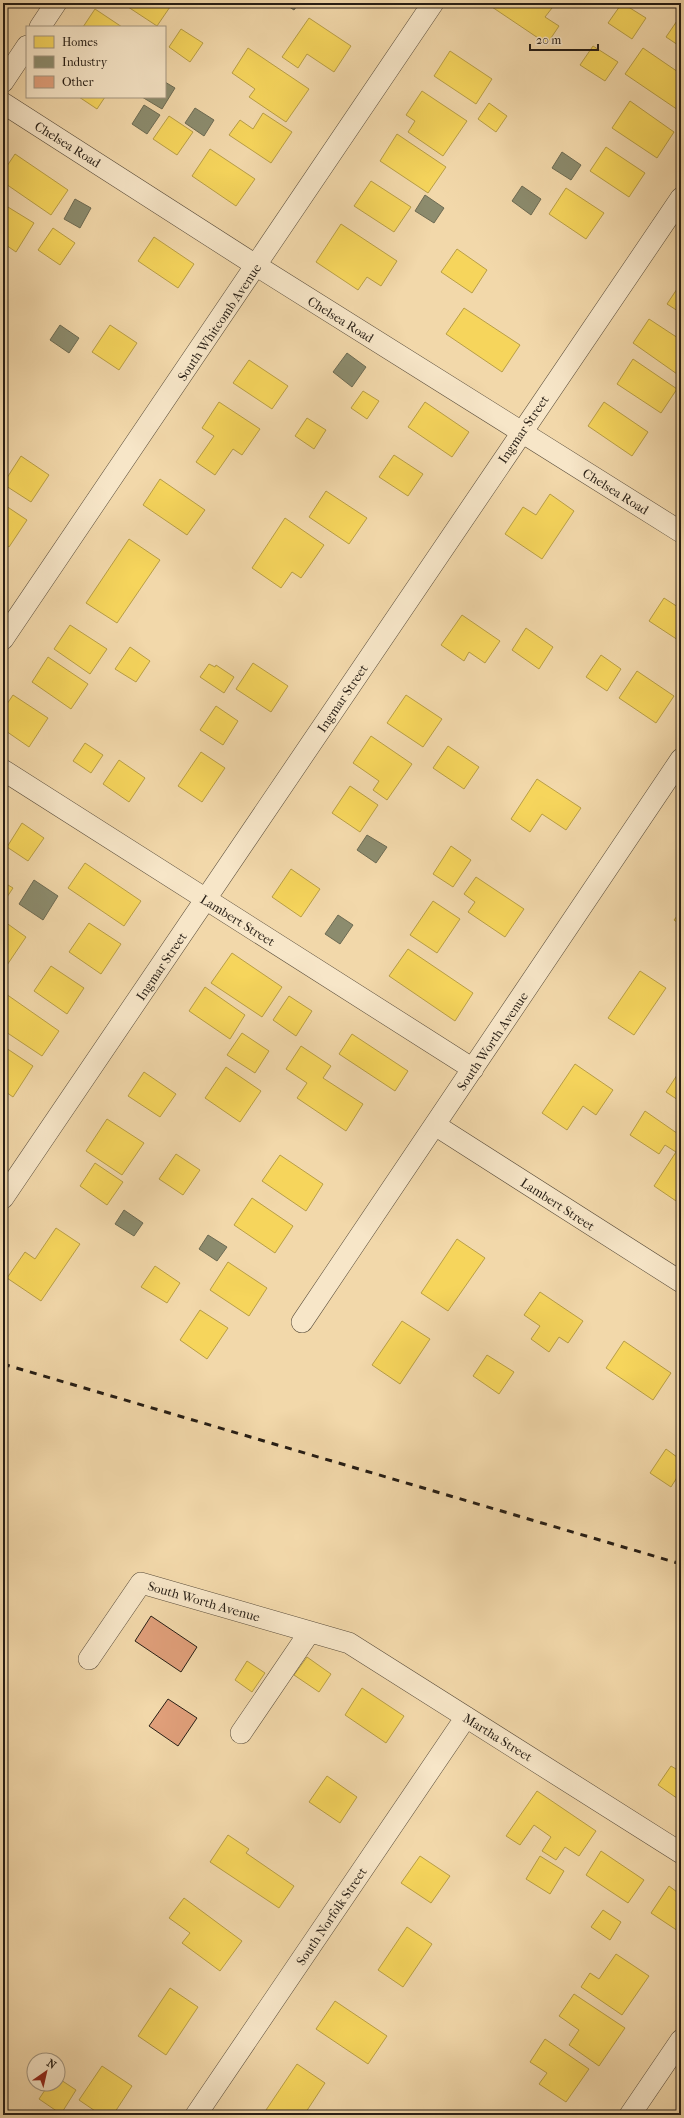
<svg xmlns="http://www.w3.org/2000/svg" width="684" height="2118" viewBox="0 0 684 2118" font-family="'IM FELL French Canon',serif">
<style>
.homes{fill:#f6d55c;stroke:#b89e46}
.industry{fill:#8c8c6e;stroke:#6d6b53}
.building{fill:#e09f7a;stroke:#261d14}
.lines{fill:none;stroke-linecap:round;stroke-linejoin:round}
.street-casing{stroke:#594c3a;stroke-width:22}
.street{stroke:#f7e6c8;stroke-width:21}
.rail{stroke:#261d14;stroke-width:3;stroke-dasharray:7 7;stroke-linecap:butt}
.labels{text-anchor:middle;stroke-width:4;stroke-linejoin:round;paint-order:stroke}
.street-label{font-size:13px;fill:#261d14;stroke:#f7e6c8}
</style>
<rect width="100%" height="100%" fill="#f2d8aa"/>
<filter id="stains"><feTurbulence type="fractalNoise" baseFrequency=".005" numOctaves="4"/><feColorMatrix values="0 0 0 0 .2 0 0 0 0 .09 0 0 0 0 .02 0 0 0 .5 -.17"/></filter>
<radialGradient id="worn" r=".72"><stop offset=".6" stop-color="#630" stop-opacity="0"/><stop offset="1" stop-color="#630" stop-opacity=".3"/></radialGradient>
<!-- homes -->
<path class="homes" d="M 122,3 L 171,3 L 172,4 L 157,26 Z
M 490,3 L 544,3 L 552,8 L 545,17 L 559,26 L 547,44 L 489,5 Z
M 622,3 L 646,18 L 632,39 L 608,23 Z
M 95,9 L 122,27 L 83,27 Z
M 681,15 L 681,47 L 666,37 Z
M 309,18 L 351,46 L 334,72 L 307,54 L 298,68 L 282,57 Z
M 181,29 L 203,43 L 190,62 L 169,47 Z
M 593,46 L 618,62 L 605,81 L 580,65 Z
M 248,48 L 309,89 L 286,122 L 249,97 L 255,89 L 232,73 Z
M 643,48 L 681,74 L 681,112 L 625,74 Z
M 450,51 L 492,79 L 476,104 L 434,76 Z
M 422,91 L 467,121 L 443,156 L 408,132 L 415,121 L 406,115 Z
M 79,97 L 105,97 L 97,109 Z
M 630,101 L 674,132 L 657,158 L 612,128 Z
M 489,103 L 507,116 L 496,132 L 478,119 Z
M 263,113 L 292,132 L 271,163 L 229,135 L 240,120 L 253,129 Z
M 169,116 L 193,132 L 177,155 L 153,139 Z
M 397,134 L 446,167 L 428,193 L 380,161 Z
M 606,147 L 645,173 L 629,197 L 590,171 Z
M 210,149 L 255,179 L 236,206 L 192,176 Z
M 15,154 L 68,190 L 51,215 L 3,182 L 3,172 Z
M 371,181 L 411,207 L 394,232 L 354,206 Z
M 566,188 L 604,213 L 586,239 L 549,214 Z
M 3,204 L 34,223 L 16,252 L 3,243 Z
M 341,224 L 397,261 L 381,286 L 367,277 L 358,290 L 316,262 Z
M 53,228 L 75,243 L 60,265 L 38,250 Z
M 154,237 L 194,264 L 178,288 L 138,261 Z
M 457,249 L 487,270 L 472,293 L 441,272 Z
M 681,283 L 681,313 L 667,304 Z
M 464,308 L 520,345 L 502,372 L 446,334 Z
M 649,319 L 681,340 L 681,368 L 677,374 L 633,343 Z
M 110,325 L 137,343 L 119,370 L 92,352 Z
M 633,359 L 677,389 L 661,413 L 617,384 Z
M 249,360 L 288,386 L 272,409 L 233,383 Z
M 363,391 L 379,401 L 367,419 L 351,408 Z
M 219,402 L 260,429 L 242,455 L 233,449 L 215,475 L 196,462 L 214,436 L 202,428 Z
M 425,402 L 469,432 L 452,457 L 408,427 Z
M 604,402 L 648,432 L 632,456 L 588,426 Z
M 307,418 L 326,430 L 314,449 L 295,436 Z
M 394,455 L 423,474 L 408,496 L 379,477 Z
M 21,456 L 49,475 L 31,502 L 3,484 Z
M 160,479 L 205,510 L 187,535 L 143,505 Z
M 326,491 L 367,518 L 349,544 L 309,517 Z
M 550,494 L 574,511 L 542,559 L 505,534 L 523,507 L 536,515 Z
M 3,504 L 27,520 L 9,547 L 3,543 Z
M 285,518 L 324,545 L 301,578 L 292,572 L 281,588 L 252,568 Z
M 129,539 L 160,560 L 117,623 L 86,603 Z
M 664,598 L 681,609 L 681,636 L 678,640 L 649,621 Z
M 462,615 L 500,641 L 485,663 L 469,652 L 464,661 L 441,645 Z
M 70,625 L 107,649 L 90,674 L 54,649 Z
M 526,628 L 553,647 L 539,669 L 512,650 Z
M 130,647 L 150,661 L 136,682 L 115,669 Z
M 601,655 L 621,669 L 607,691 L 586,677 Z
M 48,657 L 88,684 L 71,709 L 32,682 Z
M 253,663 L 288,686 L 271,712 L 236,689 Z
M 209,664 L 215,667 L 216,665 L 234,677 L 224,693 L 200,677 Z
M 637,671 L 674,696 L 656,723 L 619,698 Z
M 13,695 L 48,718 L 29,747 L 3,729 L 3,710 Z
M 406,695 L 442,719 L 423,747 L 387,723 Z
M 216,706 L 238,721 L 223,745 L 200,730 Z
M 371,736 L 412,764 L 387,800 L 373,790 L 379,781 L 353,763 Z
M 85,743 L 103,755 L 91,773 L 73,761 Z
M 448,746 L 479,767 L 464,789 L 433,768 Z
M 201,752 L 225,768 L 202,802 L 178,786 Z
M 119,760 L 145,778 L 129,802 L 103,784 Z
M 537,779 L 581,808 L 566,830 L 542,814 L 530,832 L 511,819 Z
M 350,786 L 378,805 L 360,832 L 332,813 Z
M 22,823 L 44,838 L 28,861 L 7,847 Z
M 451,846 L 471,860 L 453,887 L 433,874 Z
M 85,863 L 141,901 L 124,926 L 68,888 Z
M 291,869 L 320,889 L 301,917 L 272,897 Z
M 476,877 L 524,909 L 505,937 L 468,912 L 475,902 L 464,894 Z
M 3,882 L 13,888 L 3,903 Z
M 433,901 L 460,919 L 437,953 L 410,935 Z
M 681,911 L 681,925 L 674,920 Z
M 5,922 L 26,937 L 3,971 L 3,925 Z
M 89,923 L 121,944 L 101,974 L 69,952 Z
M 408,949 L 473,993 L 455,1021 L 389,976 Z
M 232,953 L 282,987 L 262,1017 L 211,983 Z
M 51,966 L 84,988 L 67,1014 L 34,991 Z
M 640,971 L 666,988 L 634,1035 L 608,1018 Z
M 205,987 L 245,1015 L 230,1039 L 189,1011 Z
M 6,994 L 59,1031 L 42,1056 L 3,1030 L 3,998 Z
M 289,996 L 312,1011 L 296,1036 L 273,1020 Z
M 242,1033 L 269,1051 L 255,1073 L 227,1055 Z
M 352,1034 L 408,1071 L 395,1091 L 339,1054 Z
M 3,1046 L 33,1066 L 13,1097 L 3,1090 Z
M 301,1046 L 331,1066 L 323,1078 L 363,1104 L 346,1131 L 297,1098 L 307,1083 L 286,1069 Z
M 575,1064 L 613,1090 L 596,1115 L 583,1106 L 567,1130 L 542,1113 Z
M 226,1067 L 261,1091 L 240,1122 L 205,1098 Z
M 681,1069 L 681,1102 L 666,1092 Z
M 144,1072 L 176,1094 L 160,1117 L 128,1096 Z
M 645,1111 L 681,1136 L 681,1199 L 679,1203 L 654,1186 L 676,1152 L 665,1145 L 659,1154 L 630,1135 Z
M 107,1119 L 144,1143 L 122,1175 L 86,1151 Z
M 176,1154 L 200,1170 L 183,1195 L 159,1179 Z
M 280,1155 L 323,1184 L 306,1211 L 262,1181 Z
M 95,1163 L 123,1182 L 107,1205 L 80,1186 Z
M 252,1198 L 293,1226 L 275,1253 L 234,1225 Z
M 56,1228 L 80,1244 L 41,1301 L 7,1278 L 25,1252 L 35,1259 Z
M 457,1239 L 485,1258 L 448,1311 L 421,1293 Z
M 228,1262 L 267,1288 L 249,1316 L 210,1290 Z
M 155,1266 L 180,1283 L 167,1303 L 141,1287 Z
M 540,1292 L 583,1321 L 568,1343 L 559,1337 L 549,1352 L 531,1339 L 540,1326 L 524,1315 Z
M 200,1310 L 228,1328 L 207,1359 L 180,1340 Z
M 402,1321 L 430,1339 L 400,1384 L 372,1365 Z
M 624,1341 L 671,1373 L 653,1400 L 606,1368 Z
M 487,1355 L 514,1372 L 499,1394 L 473,1376 Z
M 666,1449 L 681,1460 L 681,1471 L 671,1487 L 650,1473 Z
M 307,1657 L 331,1674 L 319,1692 L 294,1675 Z
M 247,1661 L 265,1673 L 252,1692 L 235,1680 Z
M 362,1688 L 404,1716 L 386,1743 L 345,1715 Z
M 671,1766 L 681,1772 L 681,1801 L 658,1785 Z
M 327,1776 L 357,1797 L 340,1823 L 309,1802 Z
M 537,1791 L 596,1831 L 579,1856 L 565,1847 L 556,1860 L 542,1851 L 551,1837 L 534,1825 L 520,1845 L 506,1836 Z
M 228,1835 L 249,1849 L 246,1853 L 294,1886 L 279,1908 L 210,1862 Z
M 601,1851 L 644,1880 L 628,1903 L 586,1875 Z
M 420,1856 L 450,1876 L 431,1903 L 401,1883 Z
M 540,1856 L 564,1871 L 550,1894 L 526,1879 Z
M 669,1886 L 681,1895 L 681,1933 L 651,1913 Z
M 184,1898 L 242,1941 L 220,1971 L 182,1943 L 190,1933 L 169,1918 Z
M 603,1910 L 621,1922 L 610,1940 L 591,1927 Z
M 407,1927 L 432,1944 L 403,1987 L 378,1970 Z
M 616,1954 L 649,1976 L 622,2015 L 581,1987 L 590,1973 L 599,1979 Z
M 170,1988 L 198,2007 L 166,2055 L 138,2036 Z
M 574,1994 L 625,2028 L 599,2066 L 569,2045 L 579,2030 L 559,2016 Z
M 335,2001 L 387,2036 L 368,2064 L 316,2029 Z
M 545,2039 L 589,2069 L 566,2102 L 539,2084 L 547,2073 L 530,2062 Z
M 297,2064 L 325,2083 L 304,2115 L 268,2115 L 264,2113 Z
M 102,2066 L 132,2086 L 113,2115 L 101,2115 L 79,2100 Z
M 58,2078 L 76,2090 L 61,2114 L 39,2099 L 49,2084 L 58,2084 Z"/>
<!-- industry -->
<path class="industry" d="M 283,3 L 299,3 L 294,10 Z
M 165,82 L 175,88 L 162,109 L 142,97 L 165,97 Z
M 144,105 L 160,115 L 147,134 L 132,124 Z
M 195,108 L 214,120 L 204,136 L 185,123 Z
M 562,152 L 581,165 L 571,180 L 552,168 Z
M 522,186 L 541,199 L 531,215 L 512,201 Z
M 425,195 L 444,208 L 434,223 L 415,211 Z
M 75,199 L 91,208 L 80,228 L 64,219 Z
M 60,325 L 79,338 L 69,353 L 50,340 Z
M 347,353 L 366,367 L 352,387 L 333,372 Z
M 367,835 L 387,847 L 376,863 L 357,850 Z
M 34,880 L 58,896 L 43,920 L 19,904 Z
M 338,915 L 353,925 L 340,944 L 325,934 Z
M 124,1210 L 143,1223 L 134,1236 L 115,1224 Z
M 208,1235 L 227,1247 L 217,1261 L 199,1249 Z"/>
<!-- building -->
<path class="building" d="M 151,1616 L 197,1647 L 181,1672 L 135,1641 Z
M 168,1699 L 197,1718 L 178,1746 L 149,1726 Z"/>
<g class="lines">
<!-- street casing -->
<g class="street-casing">
<path id="street" d="M 40,27 L 56,3
M 3,82 L 27,46
M 3,103 L 257,266 L 681,532
M 3,639 L 433,3
M 3,770 L 473,1069
M 435,1125 L 681,1282
M 3,1198 L 681,198
M 302,1322 L 681,759
M 89,1659 L 141,1583 L 349,1643 L 681,1853
M 241,1733 L 309,1633
M 196,2115 L 466,1717
M 630,2115 L 681,2040"/>
</g>
<!-- street -->
<use href="#street" class="street"/>
<!-- rail -->
<path class="rail" d="M 3,1364 L 681,1564"/>
</g>
<g class="labels">
<!-- street labels -->
<g class="street-label">
<text transform="translate(68 144) rotate(32)" y="5">Chelsea Road</text>
<text transform="translate(341 319) rotate(32)" y="5">Chelsea Road</text>
<text transform="translate(219 322) rotate(-56)" y="5">South Whitcomb Avenue</text>
<text transform="translate(523 429) rotate(-56)" y="5">Ingmar Street</text>
<text transform="translate(616 491) rotate(32)" y="5">Chelsea Road</text>
<text transform="translate(342 698) rotate(-56)" y="5">Ingmar Street</text>
<text transform="translate(238 920) rotate(32)" y="5">Lambert Street</text>
<text transform="translate(161 966) rotate(-56)" y="5">Ingmar Street</text>
<text transform="translate(492 1041) rotate(-56)" y="5">South Worth Avenue</text>
<text transform="translate(558 1204) rotate(33)" y="5">Lambert Street</text>
<text transform="translate(204 1601) rotate(16)" y="5">South Worth Avenue</text>
<text transform="translate(498 1737) rotate(32)" y="5">Martha Street</text>
<text transform="translate(331 1916) rotate(-56)" y="5">South Norfolk Street</text>
</g>
</g>
<!-- margin -->
<rect width="684" height="2118" fill="none" stroke="#f2d8aa" stroke-width="16"/>
<rect x="4" y="4" width="676" height="2110" fill="none" stroke="#261d14" stroke-width="2"/>
<rect x="8" y="8" width="668" height="2102" fill="none" stroke="#261d14"/>
<!-- legend -->
<rect x="26" y="26" width="140" height="72" fill="#f7e6c8" stroke="#a39680"/>
<rect x="34" y="36" width="20" height="12" fill="#f6d55c" stroke="#a39680"/>
<text x="62" y="46" font-size="12" fill="#261d14">Homes</text>
<rect x="34" y="56" width="20" height="12" fill="#8c8c6e" stroke="#a39680"/>
<text x="62" y="66" font-size="12" fill="#261d14">Industry</text>
<rect x="34" y="76" width="20" height="12" fill="#e09f7a" stroke="#a39680"/>
<text x="62" y="86" font-size="12" fill="#261d14">Other</text>
<!-- north arrow -->
<g transform="translate(46 2072) rotate(34)"><circle r="19" fill="#f7e6c8" stroke="#a39680"/>
<path d="M0-3L7 15L0 10L-7 15Z" fill="#8f2418"/>
<text y="-6" font-size="11" font-weight="bold" text-anchor="middle" fill="#261d14">N</text>
</g>
<!-- scale -->
<path d="M530 44v6h68v-6" fill="none" stroke="#261d14" stroke-width="2"/>
<text x="536" y="44" font-size="12" fill="#261d14" stroke="#f7e6c8" stroke-width="3" paint-order="stroke">20 m</text>
<rect width="100%" height="100%" filter="url(#stains)"/>
<rect width="100%" height="100%" fill="url(#worn)"/>
</svg>
